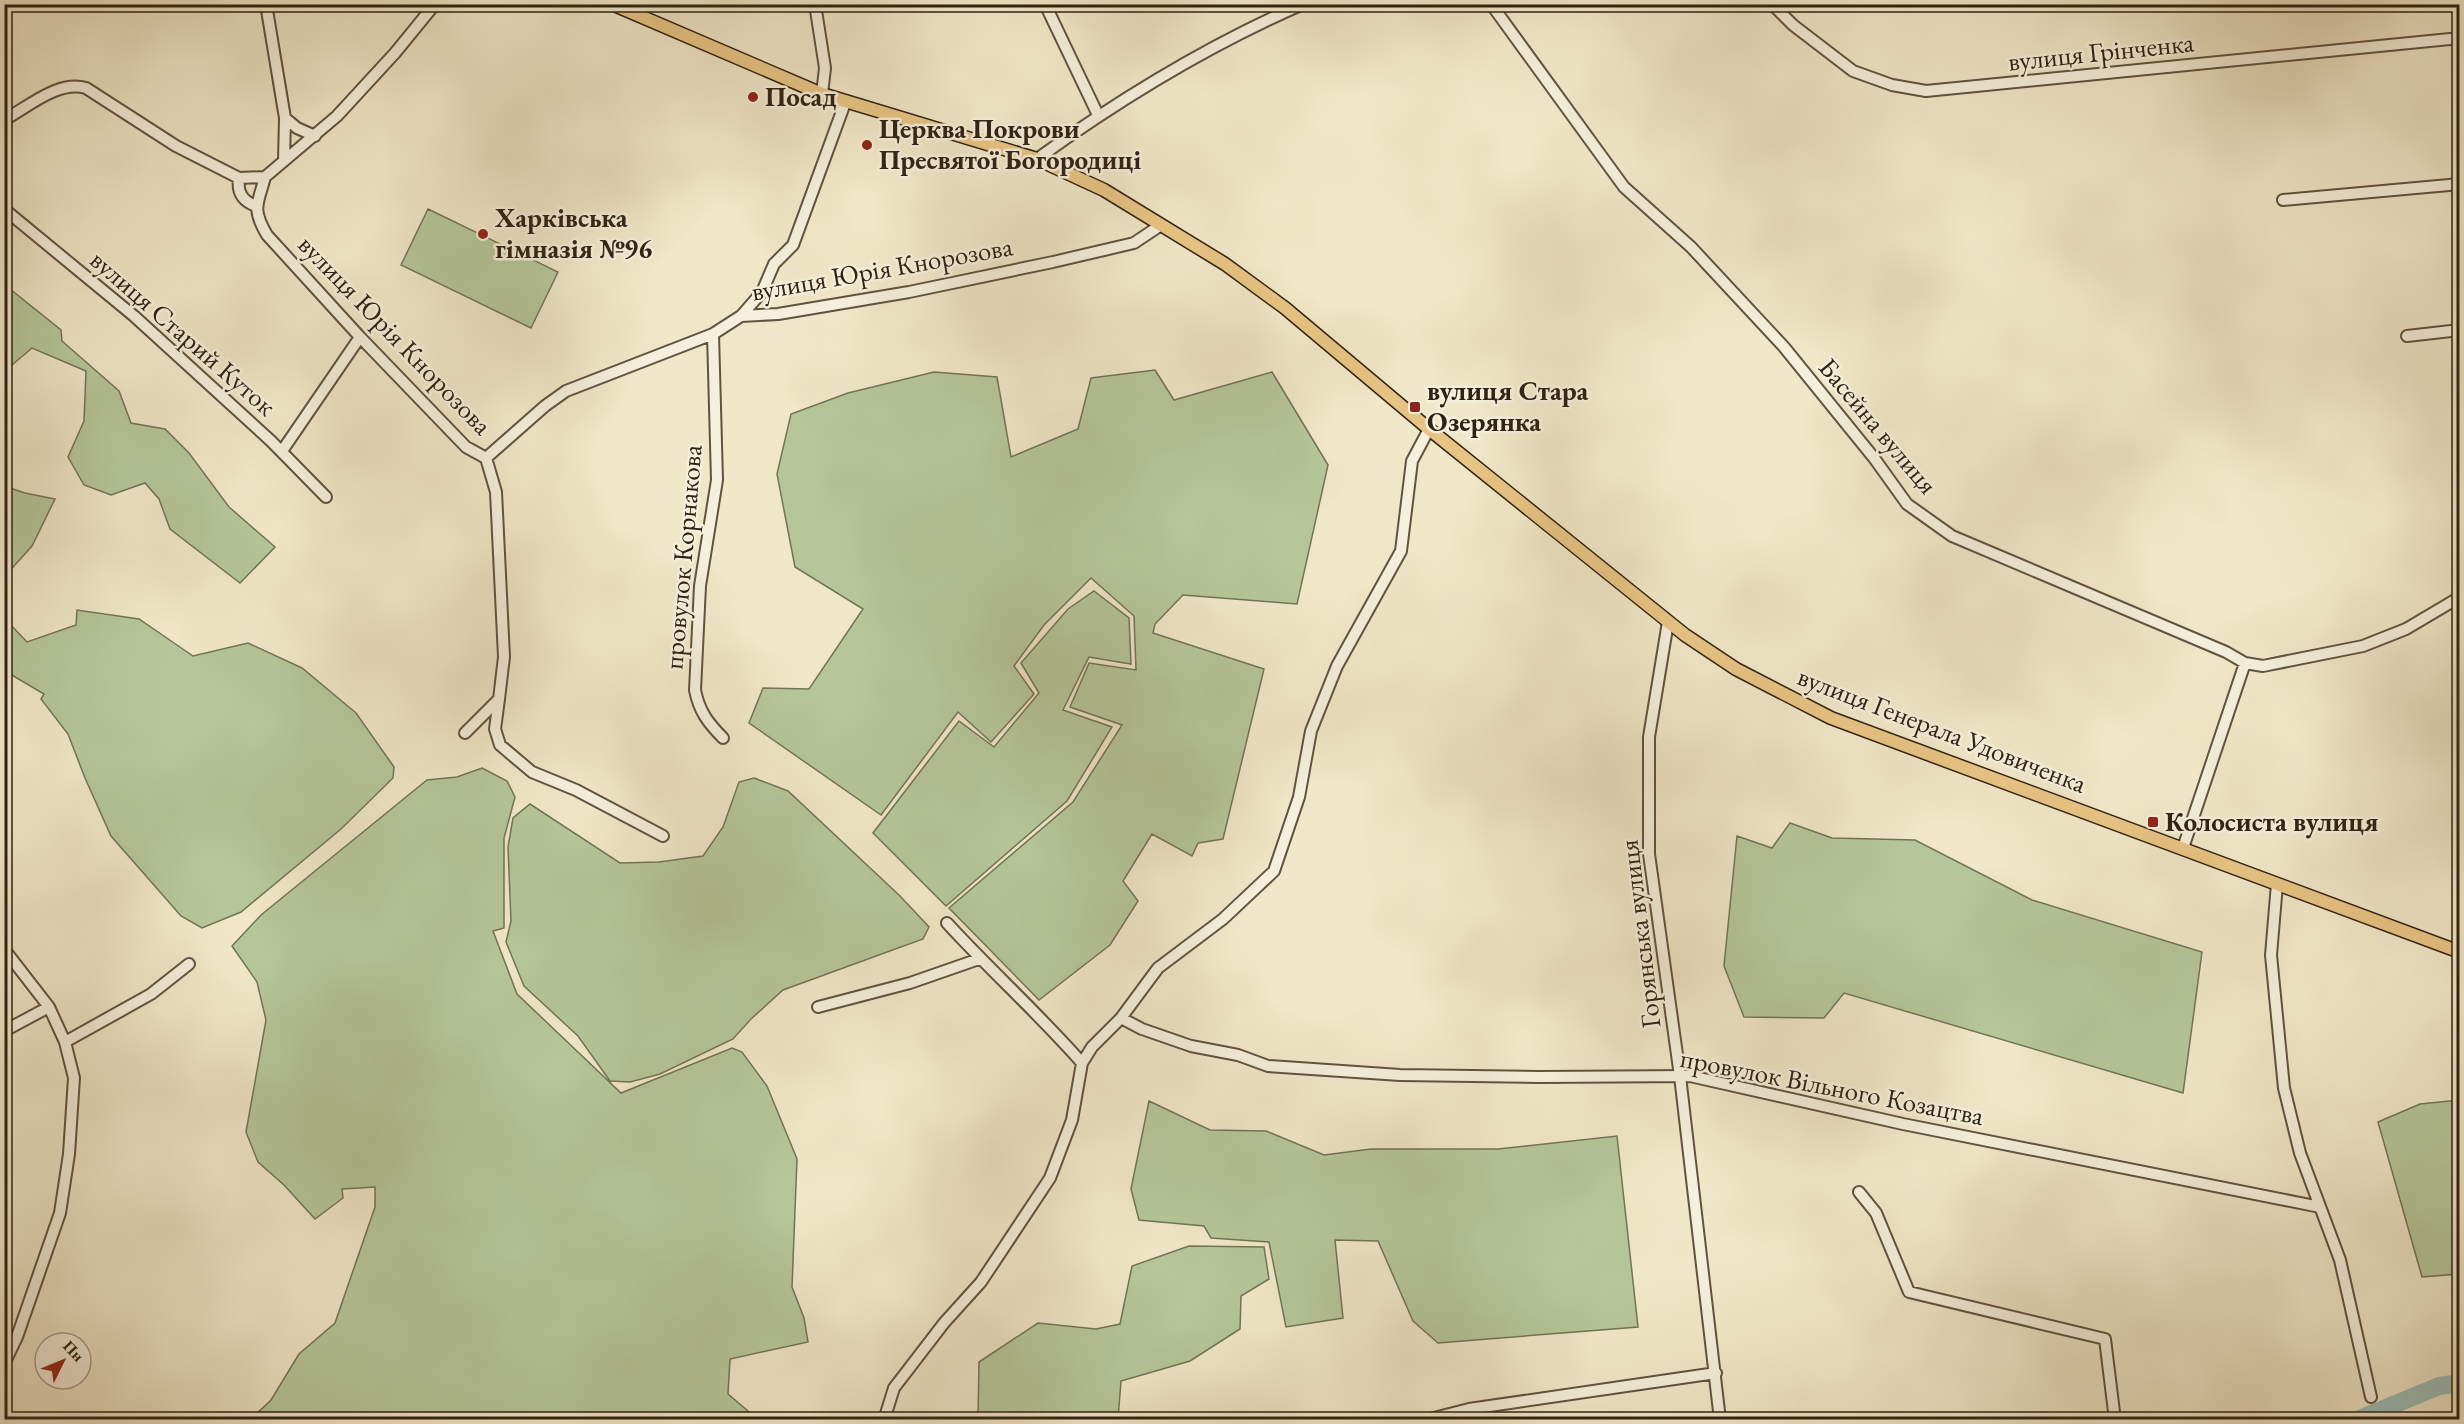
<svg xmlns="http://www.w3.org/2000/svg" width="2464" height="1424" viewBox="0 0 2464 1424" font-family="'EB Garamond',serif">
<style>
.green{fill:#b5c79a;stroke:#727456;stroke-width:1.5}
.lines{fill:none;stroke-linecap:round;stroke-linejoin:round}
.river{stroke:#9abfb8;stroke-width:18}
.minor-casing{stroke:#605340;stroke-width:14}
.major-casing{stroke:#302212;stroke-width:15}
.minor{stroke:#f5efdb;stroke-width:10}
.major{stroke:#e8c484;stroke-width:12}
.poi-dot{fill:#8f2418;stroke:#f5efdb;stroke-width:2}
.labels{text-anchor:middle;stroke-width:5;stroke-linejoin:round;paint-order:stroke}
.street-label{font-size:27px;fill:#302212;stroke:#f5efdb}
.poi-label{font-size:27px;font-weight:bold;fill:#302212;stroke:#f5efdb;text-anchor:start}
</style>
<rect width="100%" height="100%" fill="#f0e7c8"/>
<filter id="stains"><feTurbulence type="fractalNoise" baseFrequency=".00333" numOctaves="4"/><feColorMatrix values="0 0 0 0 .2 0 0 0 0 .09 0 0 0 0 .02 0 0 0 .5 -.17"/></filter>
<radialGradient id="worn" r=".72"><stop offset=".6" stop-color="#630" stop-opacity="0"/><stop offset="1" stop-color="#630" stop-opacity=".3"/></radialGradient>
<!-- green -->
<path class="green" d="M 428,209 L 558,272 L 531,328 L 401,265 Z
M 5,285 L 61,330 L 62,341 L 119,391 L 131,423 L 165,429 L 189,453 L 229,507 L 275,547 L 240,583 L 170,529 L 159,499 L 145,483 L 111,495 L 84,485 L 68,457 L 84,421 L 86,371 L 32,348 L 5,371 Z
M 1155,370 L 1174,400 L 1272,372 L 1328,465 L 1297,604 L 1183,595 L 1155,624 L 1153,633 L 1264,669 L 1223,839 L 1198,843 L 1192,856 L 1152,834 L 1123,881 L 1138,901 L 1110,945 L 1039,1000 L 949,908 L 1073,802 L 1122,725 L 1070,707 L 1089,663 L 1136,670 L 1134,616 L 1091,578 L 1044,625 L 1014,666 L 1034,694 L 991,742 L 958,712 L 881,815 L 749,723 L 763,688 L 809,689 L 863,609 L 795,567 L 777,474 L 791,414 L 848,393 L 934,372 L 997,377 L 1011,457 L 1078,429 L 1091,378 Z
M 4,486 L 25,493 L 55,499 L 32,546 L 5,576 L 7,621 L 27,642 L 76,625 L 77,610 L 139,619 L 193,656 L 248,643 L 302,668 L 356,713 L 394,767 L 393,778 L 341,829 L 241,912 L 202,928 L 181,916 L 111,836 L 85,778 L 68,734 L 41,699 L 44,694 L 5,671 Z
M 1094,591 L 1129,618 L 1131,664 L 1089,657 L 1063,710 L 1112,727 L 1067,801 L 946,906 L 873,833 L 959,721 L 994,747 L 1039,693 L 1021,663 L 1068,609 Z
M 482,768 L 507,781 L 515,797 L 504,838 L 504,928 L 493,931 L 517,994 L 621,1093 L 732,1048 L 742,1052 L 767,1086 L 797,1159 L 792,1287 L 804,1318 L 808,1342 L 730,1359 L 728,1394 L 749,1412 L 750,1419 L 251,1419 L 271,1400 L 299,1354 L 335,1323 L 375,1207 L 375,1187 L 342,1189 L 343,1198 L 315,1219 L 284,1185 L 258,1162 L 246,1132 L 266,1020 L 257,982 L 232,946 L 261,915 L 427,780 L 457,777 Z
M 754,778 L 788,791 L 900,896 L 929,927 L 923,939 L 783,990 L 751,1019 L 733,1039 L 660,1074 L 630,1082 L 610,1081 L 578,1036 L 524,986 L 506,942 L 511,921 L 508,847 L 513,818 L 530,804 L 620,863 L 659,862 L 703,856 L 723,827 L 739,782 Z
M 1790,823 L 1832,838 L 1915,840 L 2032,900 L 2202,952 L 2183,1093 L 1844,993 L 1824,1018 L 1744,1017 L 1724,966 L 1737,836 L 1772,848 Z
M 2459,1100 L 2459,1274 L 2422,1277 L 2378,1122 L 2420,1104 Z
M 1149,1101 L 1210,1130 L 1266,1131 L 1324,1155 L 1371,1149 L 1498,1149 L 1617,1136 L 1638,1327 L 1438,1343 L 1413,1321 L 1378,1241 L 1335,1240 L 1343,1318 L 1286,1327 L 1269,1242 L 1211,1238 L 1204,1226 L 1139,1220 L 1131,1189 Z
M 1189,1246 L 1264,1247 L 1269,1279 L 1241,1296 L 1240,1329 L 1190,1361 L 1121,1381 L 1118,1419 L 978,1419 L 979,1362 L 1038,1323 L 1096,1329 L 1120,1324 L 1132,1266 Z"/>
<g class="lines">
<!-- river -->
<path class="river" d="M 2357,1420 L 2439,1386 L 2460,1383"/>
<!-- minor casing -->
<g class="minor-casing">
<path id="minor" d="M 266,4 L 285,118 L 284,161
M 815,4 L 825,68 L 822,94
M 1045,4 L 1098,115
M 1491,4 L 1624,187 L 1691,247 L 1784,347 L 1874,458 L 1907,504 L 1952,536 L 2226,652 L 2245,663 L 2263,666 L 2363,646 L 2406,629 L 2460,597
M 1772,4 L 1793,25 L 1853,71 L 1892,85 L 1926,91 L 2460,38
M 285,118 L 297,128 L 315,136
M 4,120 C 28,107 58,80 86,88 L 176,146 L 239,178 L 265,177
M 1037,159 C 1120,99 1209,45 1303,4
M 265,177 C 258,204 251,208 267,235 L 360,337 L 466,447 L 486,458 L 545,406 L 566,391 L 713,334 L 741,316 L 778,314 L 909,292 L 1053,262 L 1134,243 L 1161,225
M 265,177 L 337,116 L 395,53 L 435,4
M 239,178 C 237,192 242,201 256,206
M 2283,200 L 2460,184
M 4,209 L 134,316 L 271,441 L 326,497
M 741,316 L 762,292 L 774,264 L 793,245 L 845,103
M 713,334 L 717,480 L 700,586 L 695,690 C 699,711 708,723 723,738
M 2407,336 L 2460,330
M 282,451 L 360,337
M 1668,622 L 1649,737 L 1649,854 L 1680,1076 L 1720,1420
M 499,699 L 495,729 L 500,745 L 532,772 L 576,790 L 663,836
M 465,733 L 499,699 L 504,657 L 496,492 L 486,458
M 2183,848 L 2245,663
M 2277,884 L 2271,955 L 2284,1088 L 2300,1153 L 2340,1260 L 2371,1397
M 947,923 C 991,971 1039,1014 1082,1063
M 4,949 L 49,1007 L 65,1042 L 74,1078 L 69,1154 L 60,1213 L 17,1337 L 4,1364
M 818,1007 L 910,983 L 979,959
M 1121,1018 L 1142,1029 L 1191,1046 L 1238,1055 L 1268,1066 L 1400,1075 L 1540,1077 L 1690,1076 L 1903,1124 L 2320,1207
M 4,1031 L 49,1007
M 65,1042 L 151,994 L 189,964
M 1859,1192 L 1876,1213 L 1909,1292 L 2105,1339 L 2115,1420
M 884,1420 L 894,1388 L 944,1323 L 981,1282 L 1050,1178 L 1072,1120 L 1082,1063 L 1092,1047 L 1121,1018 L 1158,968 L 1223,919 L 1274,871 L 1299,797 L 1311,731 L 1337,666 L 1401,551 L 1412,461 L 1429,429
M 1426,1420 L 1469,1409 L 1716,1373"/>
</g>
<!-- major casing -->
<g class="major-casing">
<path id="major" d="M 612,4 L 822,94 L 1037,159 L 1104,190 L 1225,264 L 1285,308 L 1429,429 L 1685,635 L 1736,669 L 1831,718 L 2460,952"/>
</g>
<!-- minor -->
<use href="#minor" class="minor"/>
<!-- major -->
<use href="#major" class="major"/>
</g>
<!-- markers -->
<g class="poi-dot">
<circle cx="753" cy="97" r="6"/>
<circle cx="867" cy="145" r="6"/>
<circle cx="483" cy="234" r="6"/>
<rect x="1409" y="401" width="12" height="12" rx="3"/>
<rect x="2147" y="816" width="12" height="12" rx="3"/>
</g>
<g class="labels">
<!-- street labels -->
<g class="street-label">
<text transform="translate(2101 52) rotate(-6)" y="9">вулиця Грінченка</text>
<text transform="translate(882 269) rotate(-10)" y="9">вулиця Юрія Кнорозова</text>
<text transform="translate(183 333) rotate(41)" y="9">вулиця Старий Куток</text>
<text transform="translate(395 335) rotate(46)" y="9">вулиця Юрія Кнорозова</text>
<text transform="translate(1878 426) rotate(50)" y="9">Басейна вулиця</text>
<text transform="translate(683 557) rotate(-85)" y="9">провулок Корнакова</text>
<text transform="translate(1942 730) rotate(21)" y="9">вулиця Генерала Удовиченка</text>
<text transform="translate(1640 934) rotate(-97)" y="9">Горянська вулиця</text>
<text transform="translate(1832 1087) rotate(11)" y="9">провулок Вільного Козацтва</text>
</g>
<!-- poi labels -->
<g class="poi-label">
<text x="765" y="106">Посад</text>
<text x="879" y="138">Церква Покрови<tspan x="879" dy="31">Пресвятої Богородиці</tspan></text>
<text x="495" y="227">Харківська<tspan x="495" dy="31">гімназія №96</tspan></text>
<text x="1427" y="400">вулиця Стара<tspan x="1427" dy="31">Озерянка</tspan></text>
<text x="2165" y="831">Колосиста вулиця</text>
</g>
</g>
<!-- margin -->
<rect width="2464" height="1424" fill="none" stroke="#f0e7c8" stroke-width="24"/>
<rect x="6" y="6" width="2452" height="1412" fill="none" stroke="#302212" stroke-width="3"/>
<rect x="12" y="12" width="2440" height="1400" fill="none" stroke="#302212" stroke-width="1.5"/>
<!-- north arrow -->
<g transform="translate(63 1361) rotate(47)"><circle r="28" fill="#f5efdb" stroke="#a69d8b" stroke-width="1.5"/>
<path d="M0-4.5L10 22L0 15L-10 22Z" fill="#8f2418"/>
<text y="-9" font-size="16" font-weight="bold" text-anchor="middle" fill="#302212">Пн</text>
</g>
<rect width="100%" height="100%" filter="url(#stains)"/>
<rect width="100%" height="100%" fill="url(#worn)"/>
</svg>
